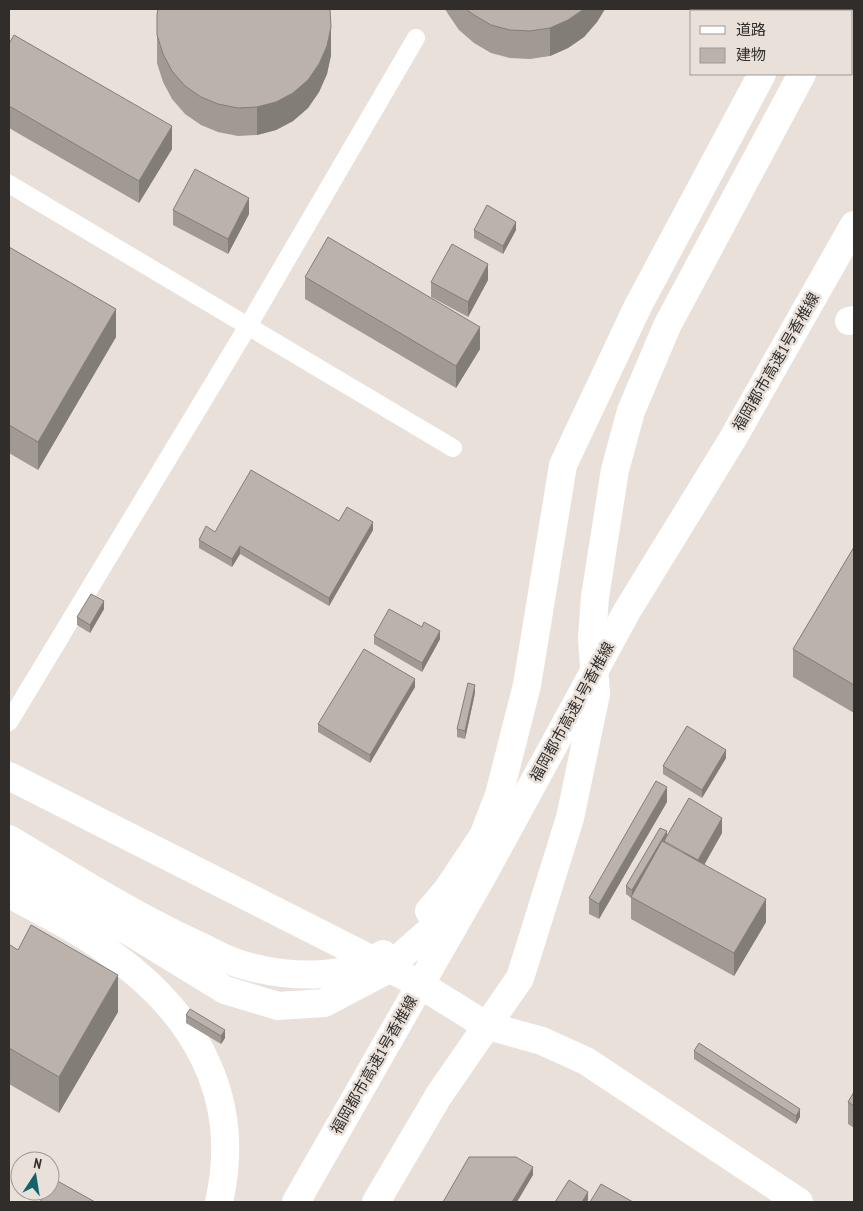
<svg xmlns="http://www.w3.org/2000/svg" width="863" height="1211" viewBox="0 0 863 1211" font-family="'PT Sans Narrow','Noto Sans JP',sans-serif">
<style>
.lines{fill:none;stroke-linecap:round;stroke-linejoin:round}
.service{stroke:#fff;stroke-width:18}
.minor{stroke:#fff;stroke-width:28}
.tertiary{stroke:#fff;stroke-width:28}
.motorway{stroke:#fff;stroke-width:28}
.wall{fill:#a19994}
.shaded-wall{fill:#837d78}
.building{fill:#bbb2ac;stroke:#837d78}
.labels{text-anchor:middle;stroke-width:5;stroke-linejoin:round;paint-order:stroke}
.street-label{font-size:15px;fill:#302d2a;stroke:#e9e0da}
</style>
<rect width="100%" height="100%" fill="#e9e0da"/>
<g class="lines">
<!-- service -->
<path class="service" d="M 9,184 L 453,448
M 9,722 L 248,326 L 416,38"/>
<!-- minor -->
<path class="minor" d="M 849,321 L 854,320"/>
<!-- tertiary -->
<path class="tertiary" d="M 795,11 L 796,9
M 836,11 L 837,9
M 9,776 L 416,982 L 485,1025 L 542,1041 L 586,1061 L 799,1202
M 482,839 L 499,795 L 527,685 L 563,465 L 638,306 L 762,74
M 376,1202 L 439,1095 L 520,978 L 570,818 L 596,694 L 592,638 L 595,597 L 615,470 L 631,411 L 667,326 L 802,74"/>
<!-- motorway -->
<path class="motorway" d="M 9,839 C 69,875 128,912 191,942 C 208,949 226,961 243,965 C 286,977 345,982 383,954
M 9,863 L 132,933 L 225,990 L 278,1006 L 324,1003 L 383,972 L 433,928 L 450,902
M 9,894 C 43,912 79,930 110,953 C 195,1013 243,1097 219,1202
M 429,911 L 447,890 L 495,818
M 296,1202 L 483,875 L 627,611 L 732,440 L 854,225"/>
</g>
<!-- wall -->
<path class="wall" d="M 445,9 L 605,9 L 597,22 L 584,37 L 568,48 L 550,56 L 530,59 L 510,58 L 491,53 L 474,43 L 459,30 L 448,14 Z
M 157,15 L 331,55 L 327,74 L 319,92 L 308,108 L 293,121 L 276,130 L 257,135 L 238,136 L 218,132 L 201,125 L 185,114 L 172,99 L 163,82 L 157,63 Z
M 9,44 L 172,149 L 139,203 L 9,128 Z
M 173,210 L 249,214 L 228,254 L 173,225 Z
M 474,230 L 516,230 L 503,254 L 474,238 Z
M 9,247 L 116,337 L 38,470 L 9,453 Z
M 305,277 L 480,349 L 456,388 L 305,299 Z
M 488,280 L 468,317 L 431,297 L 431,282 Z
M 339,521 L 373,530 L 329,606 L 240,554 L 232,567 L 199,548 L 199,540 L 215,532 Z
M 854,547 L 854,713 L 793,677 L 793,649 Z
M 104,609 L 90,633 L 77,625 L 77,617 Z
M 374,636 L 440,639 L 422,672 L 374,644 Z
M 415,687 L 370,763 L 318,732 L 318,724 Z
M 475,693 L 465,739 L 457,737 L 457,729 Z
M 726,758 L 702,798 L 663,774 L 663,766 Z
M 667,802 L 599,919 L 589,914 L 589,898 Z
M 722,833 L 704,864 L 766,922 L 734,976 L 631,919 L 631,898 L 626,894 L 626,886 Z
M 9,947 L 118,1012 L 59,1113 L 9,1084 Z
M 186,1015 L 225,1038 L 221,1044 L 186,1023 Z
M 694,1051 L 800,1117 L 796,1124 L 694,1059 Z
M 854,1092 L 854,1128 L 848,1124 L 848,1102 Z"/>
<!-- shaded-wall -->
<path class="shaded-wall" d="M 584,9 L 605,9 L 597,22 L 584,37 L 568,48 L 550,56 L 550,28 Z
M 331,27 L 331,55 L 327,74 L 319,92 L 308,108 L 293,121 L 276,130 L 257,135 L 257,107 Z
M 172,126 L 172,149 L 139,203 L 139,181 Z
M 249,198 L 249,214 L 228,254 L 228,239 Z
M 516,222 L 516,230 L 503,254 L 503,246 Z
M 488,264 L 488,280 L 468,317 L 468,302 Z
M 116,309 L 116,337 L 38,470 L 38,442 Z
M 480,327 L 480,349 L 456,388 L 456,366 Z
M 373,522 L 373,530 L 329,606 L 329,598 Z
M 240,546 L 240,554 L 232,567 L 232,559 Z
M 104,601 L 104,609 L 90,633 L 90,625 Z
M 440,631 L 440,639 L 422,672 L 422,663 Z
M 415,679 L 415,687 L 370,763 L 370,755 Z
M 475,685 L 475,693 L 465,739 L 465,731 Z
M 726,750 L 726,758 L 702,798 L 702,790 Z
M 667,787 L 667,802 L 599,919 L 599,904 Z
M 722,818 L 722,833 L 697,878 L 697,862 Z
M 667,831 L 667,839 L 632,898 L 632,890 Z
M 766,899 L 766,922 L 734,976 L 734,953 Z
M 118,975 L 118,1012 L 59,1113 L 59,1077 Z
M 225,1030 L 225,1038 L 221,1044 L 221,1036 Z
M 800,1109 L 800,1117 L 796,1124 L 796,1116 Z
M 533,1167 L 533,1175 L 517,1202 L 512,1202 Z
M 588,1192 L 588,1200 L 587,1202 L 582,1202 Z"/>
<!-- building -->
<path class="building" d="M 158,9 L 330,9 L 331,27 L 327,46 L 319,64 L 308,80 L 293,93 L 276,102 L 257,107 L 238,108 L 218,104 L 201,97 L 185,86 L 172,71 L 163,54 L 157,35 L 157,15 Z
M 466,9 L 584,9 L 568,20 L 550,28 L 530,31 L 510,30 L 491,25 L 474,15 Z
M 14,35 L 172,126 L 139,181 L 9,106 L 9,44 Z
M 195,169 L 249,198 L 228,239 L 173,210 Z
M 487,205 L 516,222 L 503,246 L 474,230 Z
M 328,237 L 480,327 L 456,366 L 305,277 Z
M 452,244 L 488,264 L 468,302 L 431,282 Z
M 9,247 L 116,309 L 38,442 L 9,425 Z
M 251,470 L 339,521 L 347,507 L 373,522 L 329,598 L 240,546 L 232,559 L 199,540 L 206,526 L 215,532 Z
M 854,547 L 854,685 L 793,649 Z
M 91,594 L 104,601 L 90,625 L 77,617 Z
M 389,609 L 422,627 L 424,622 L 440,631 L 422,663 L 374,636 Z
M 364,649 L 415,679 L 370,755 L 318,724 Z
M 468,683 L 475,685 L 465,731 L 457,729 Z
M 687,726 L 726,750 L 702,790 L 663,766 Z
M 656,781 L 667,787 L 599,904 L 589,898 Z
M 689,798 L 722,818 L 698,860 L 664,841 Z
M 660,828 L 667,831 L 632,890 L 626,886 Z
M 662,841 L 766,899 L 734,953 L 631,897 Z
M 31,925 L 118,975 L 59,1077 L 9,1048 L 9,947 L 10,945 L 18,950 Z
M 190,1009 L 225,1030 L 221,1036 L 186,1015 Z
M 699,1043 L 800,1109 L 796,1116 L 694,1051 Z
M 854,1092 L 854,1106 L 848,1102 Z
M 469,1157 L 516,1157 L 533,1167 L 512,1202 L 443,1202 Z
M 54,1179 L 95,1202 L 40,1202 L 47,1191 L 50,1191 L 50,1186 Z
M 569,1180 L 588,1192 L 582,1202 L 555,1202 Z
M 601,1184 L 633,1202 L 590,1202 Z"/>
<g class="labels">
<!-- street labels -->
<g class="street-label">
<text transform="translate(776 362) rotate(-60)" y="5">福岡都市高速1号香椎線</text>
<text transform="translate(572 712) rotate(-61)" y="5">福岡都市高速1号香椎線</text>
<text transform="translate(374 1065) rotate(-60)" y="5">福岡都市高速1号香椎線</text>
</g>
</g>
<!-- border -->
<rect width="863" height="1211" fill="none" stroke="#302d2a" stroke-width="20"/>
<!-- legend -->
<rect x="690" y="10" width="162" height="65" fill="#e9e0da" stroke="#9f9894"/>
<rect x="700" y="26" width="25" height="8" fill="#ffffff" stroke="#9f9894"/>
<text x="736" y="35" font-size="15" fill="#302d2a">道路</text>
<rect x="700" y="48" width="25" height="15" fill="#bbb2ac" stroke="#9f9894"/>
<text x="736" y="60" font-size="15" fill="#302d2a">建物</text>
<!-- north arrow -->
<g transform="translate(35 1176) rotate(12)"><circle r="24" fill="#e9e0da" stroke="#9f9894"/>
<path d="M0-4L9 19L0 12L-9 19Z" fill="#14636b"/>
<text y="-8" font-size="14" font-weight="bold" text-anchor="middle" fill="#302d2a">N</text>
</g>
</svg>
